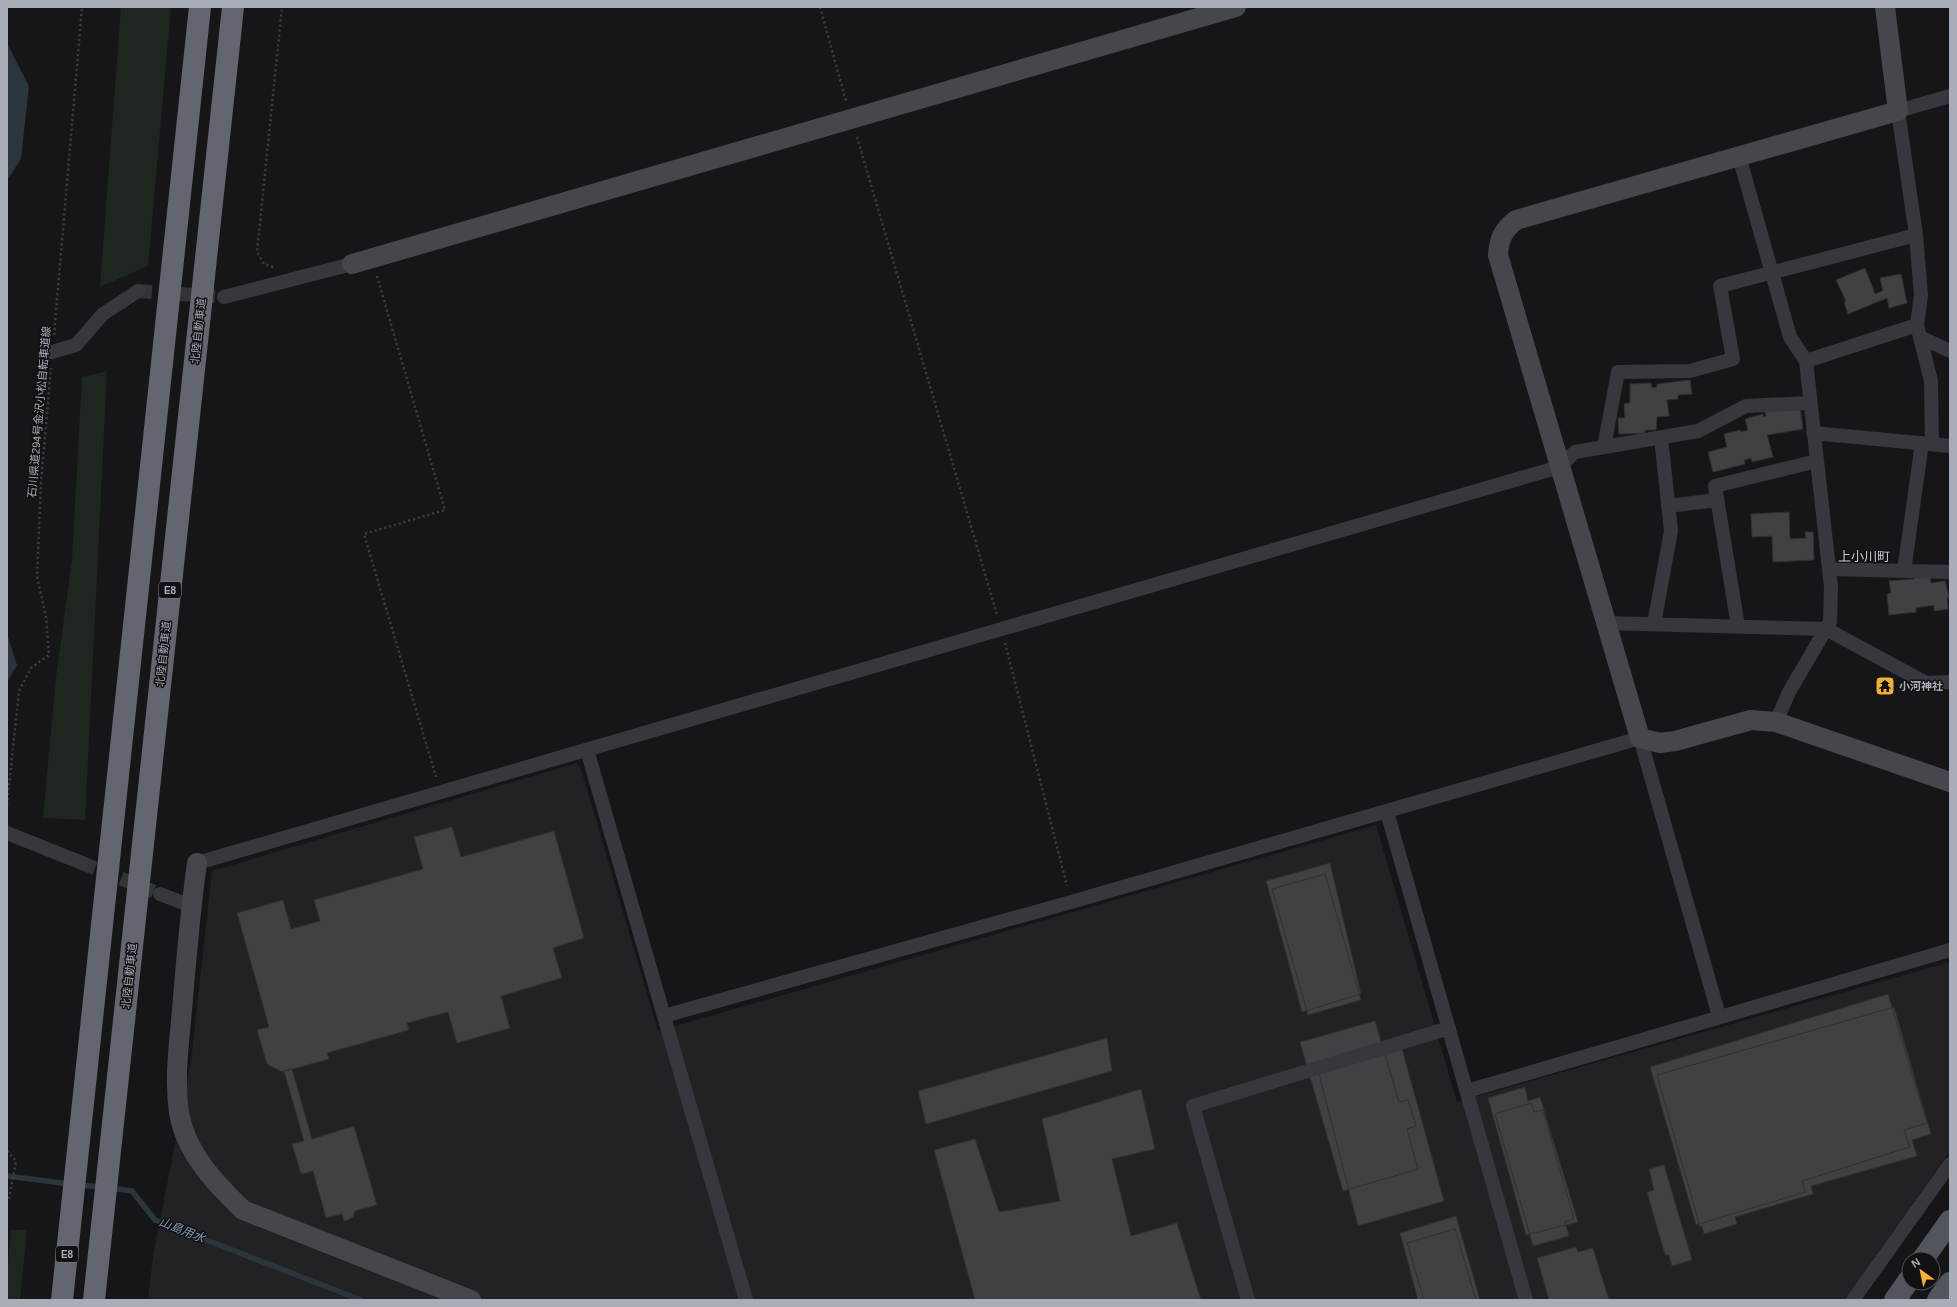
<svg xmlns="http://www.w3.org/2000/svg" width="1957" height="1307" viewBox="0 0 1957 1307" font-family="Arial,'Noto Sans JP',sans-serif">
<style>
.built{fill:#222225}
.green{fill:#1e261f}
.water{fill:#2c353c}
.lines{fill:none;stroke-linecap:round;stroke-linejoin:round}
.stream{stroke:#2c353c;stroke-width:5.5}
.building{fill:#404145;stroke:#303034}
.street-tunnel{stroke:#333438;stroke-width:14;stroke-dasharray:14 7;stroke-linecap:butt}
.path{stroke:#3d3f44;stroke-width:2.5;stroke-dasharray:2 3;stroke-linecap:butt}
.street{stroke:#37383d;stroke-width:14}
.secondary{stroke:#45474d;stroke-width:20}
.primary{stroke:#53555c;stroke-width:22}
.highway{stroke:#63666e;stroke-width:22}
.labels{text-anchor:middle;stroke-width:3;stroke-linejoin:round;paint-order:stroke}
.shield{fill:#111113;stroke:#7b7e86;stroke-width:1}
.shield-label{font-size:10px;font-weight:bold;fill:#a8adb8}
.street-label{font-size:11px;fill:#a8adb8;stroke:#111113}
.poi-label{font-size:11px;font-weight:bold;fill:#a8adb8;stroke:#111113;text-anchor:start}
.water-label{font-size:12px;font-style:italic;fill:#7f9bb3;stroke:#111113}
.quarter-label{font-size:13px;fill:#c9ccd4;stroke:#111113}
</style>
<rect width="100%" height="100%" fill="#161618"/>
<!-- built -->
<path class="built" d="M 577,763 L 581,769 L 658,1031 L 1376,825 L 1457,1102 L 1950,962 L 1950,1151 L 1858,1281 L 1854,1300 L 148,1300 L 153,1256 L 191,1062 L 212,871 Z"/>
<!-- green -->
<path class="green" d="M 121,7 L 171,7 L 148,266 L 100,287 Z
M 107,371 L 85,820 L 43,818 L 56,677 L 72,560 L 82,377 Z
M 11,1230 L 27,1230 L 20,1300 L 7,1300 L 7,1272 Z"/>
<!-- water -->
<path class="water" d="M 7,43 L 29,86 L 21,159 L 7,180 Z
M 7,634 L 17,665 L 7,682 Z"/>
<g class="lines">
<!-- stream -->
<path class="stream" d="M 7,1176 L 70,1184
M 78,1185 L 102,1187
M 110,1188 L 132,1191 L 155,1220 L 361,1300"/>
</g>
<!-- building -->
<path class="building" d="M 1865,268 L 1875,294 L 1883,291 L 1880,278 L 1901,274 L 1907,303 L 1889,308 L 1887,298 L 1848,314 L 1844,302 L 1846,301 L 1836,280 Z
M 1690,380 L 1692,394 L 1678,395 L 1678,399 L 1667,400 L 1669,416 L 1657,417 L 1656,430 L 1645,430 L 1645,433 L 1619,434 L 1618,418 L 1625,418 L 1624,404 L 1630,403 L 1630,384 L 1651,383 L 1652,388 L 1657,387 L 1657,384 Z
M 1800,408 L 1803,429 L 1767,435 L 1773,457 L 1752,462 L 1751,458 L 1744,460 L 1745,464 L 1713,472 L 1708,452 L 1727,447 L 1724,434 L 1740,430 L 1741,432 L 1748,430 L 1745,419 L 1763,414 L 1763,417 L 1766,416 L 1765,411 Z
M 1789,512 L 1790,539 L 1806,538 L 1805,532 L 1813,532 L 1814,560 L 1773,562 L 1772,536 L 1752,537 L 1751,514 Z
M 1930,575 L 1931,583 L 1945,581 L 1949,598 L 1947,598 L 1948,609 L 1934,611 L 1934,605 L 1916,608 L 1916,612 L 1889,615 L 1887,594 L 1891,593 L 1889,581 L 1914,579 L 1914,576 Z
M 452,827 L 461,857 L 554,831 L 584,938 L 553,948 L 562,978 L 501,996 L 510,1028 L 457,1043 L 448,1012 L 407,1023 L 409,1030 L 327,1053 L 329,1059 L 282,1072 L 267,1064 L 257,1030 L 269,1027 L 237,913 L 283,900 L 291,929 L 320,921 L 314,900 L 423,869 L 414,837 Z
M 1330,863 L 1361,994 L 1302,1012 L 1266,881 Z
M 1325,874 L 1361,1000 L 1308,1015 L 1272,889 Z
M 1888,994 L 1927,1123 L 1904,1130 L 1910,1147 L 1802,1181 L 1805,1192 L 1696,1225 L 1650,1067 Z
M 1894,1007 L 1931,1134 L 1912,1140 L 1917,1156 L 1811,1186 L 1813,1194 L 1735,1217 L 1737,1224 L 1704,1234 L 1702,1226 L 1700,1227 L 1657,1075 Z
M 1375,1021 L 1399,1102 L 1408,1100 L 1416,1126 L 1407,1129 L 1418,1169 L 1343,1191 L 1300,1042 Z
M 1107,1038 L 1112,1071 L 926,1124 L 918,1091 Z
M 1402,1049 L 1444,1201 L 1358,1226 L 1319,1074 Z
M 292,1069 L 312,1139 L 354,1126 L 377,1205 L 355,1211 L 353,1217 L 348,1220 L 344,1221 L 342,1214 L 326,1218 L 313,1171 L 301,1174 L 292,1144 L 304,1141 L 284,1071 Z
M 1525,1087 L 1528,1101 L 1540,1097 L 1578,1222 L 1526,1235 L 1488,1098 Z
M 1141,1089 L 1155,1149 L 1112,1159 L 1131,1236 L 1177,1223 L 1201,1300 L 975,1300 L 934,1150 L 975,1139 L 999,1212 L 1060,1201 L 1042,1119 Z
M 1531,1103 L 1534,1112 L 1543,1110 L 1574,1219 L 1565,1222 L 1569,1236 L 1533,1246 L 1495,1114 Z
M 1664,1165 L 1692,1260 L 1672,1266 L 1669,1255 L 1665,1255 L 1647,1192 L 1654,1190 L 1649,1169 Z
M 1456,1216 L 1480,1300 L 1418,1300 L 1400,1233 Z
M 1455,1229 L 1476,1300 L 1424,1300 L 1407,1243 Z
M 1576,1247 L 1578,1252 L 1593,1248 L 1609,1300 L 1549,1300 L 1537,1258 Z"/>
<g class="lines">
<!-- street-tunnel -->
<path class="street-tunnel" d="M 138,291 L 224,297
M 82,863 L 160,894"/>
<!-- path -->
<path class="path" d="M 820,7 L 846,101
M 857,137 L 997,615
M 273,267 L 264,264 L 257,252 L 282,7
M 377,276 L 445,510 L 364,534 L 436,777
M 54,335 L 82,7
M 1005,643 L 1067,886
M 7,805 L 19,691 L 31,668 L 49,655 L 46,617 L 37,576 L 41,482 L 51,368
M 7,1151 L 16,1161 L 9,1199 L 7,1200"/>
<!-- street -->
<path class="street" d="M 1739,156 L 1790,337 L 1806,361 L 1831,587 L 1830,622 L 1789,692 L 1776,722
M 224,297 L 352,264
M 1920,337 L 1950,351
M 52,352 L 76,345 L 103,314 L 138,291
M 1806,361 L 1917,325
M 1813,433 L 1950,446
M 1932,444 L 1931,381 L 1917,325 L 1921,295 L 1916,235 L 1898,111 L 1950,96
M 1604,447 L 1618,372 L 1690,371 L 1733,359 L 1720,286 L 1916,235
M 1668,506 L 1717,500
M 1829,569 L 1950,572
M 1904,571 L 1922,443
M 1605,623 L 1826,629 L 1926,683 L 1950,682
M 1654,624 L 1671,531 L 1661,438
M 1738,626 L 1715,486 L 1817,461
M 587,750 L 746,1300
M 1387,812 L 1526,1300
M 7,833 L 82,863
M 197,863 L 1559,467 L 1575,452 L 1698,431 L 1746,406 L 1809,403
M 160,894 L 191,906
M 664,1016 L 1071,902 L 1640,738 L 1719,1016
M 1467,1091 L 1950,950
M 1248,1300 L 1193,1106 L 1449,1028
M 1853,1300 L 1950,1164"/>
<!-- secondary -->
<path class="secondary" d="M 1885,7 L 1898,111 L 1516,220 C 1503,230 1499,239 1498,255 L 1640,738 L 1660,743 L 1675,741 L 1751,720 L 1776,722 L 1950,782
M 352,264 L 1236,7
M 197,863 C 190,912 186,961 182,1010 C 179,1045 174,1078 179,1113 C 186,1153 215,1183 243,1210 L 471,1300"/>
<!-- primary -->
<path class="primary" d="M 1923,1259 L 1950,1221
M 1895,1300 L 1909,1280
M 1938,1300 L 1950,1283"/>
<!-- highway -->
<path class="highway" d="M 62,1300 L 200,7
M 94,1300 L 233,7"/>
</g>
<!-- icons -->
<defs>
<g id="temple-square" transform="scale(1)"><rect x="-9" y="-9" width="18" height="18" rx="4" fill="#f2b134" stroke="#111113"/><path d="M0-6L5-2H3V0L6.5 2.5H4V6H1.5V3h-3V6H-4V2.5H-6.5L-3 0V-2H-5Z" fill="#111"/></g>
</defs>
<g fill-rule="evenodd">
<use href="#temple-square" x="1885" y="686"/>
</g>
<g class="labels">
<!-- shield labels -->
<g class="shield">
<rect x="159" y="582" width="22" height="16" rx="3"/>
<rect x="56" y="1246" width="22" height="16" rx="3"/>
</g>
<g class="shield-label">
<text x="170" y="594">E8</text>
<text x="67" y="1258">E8</text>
</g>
<!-- street labels -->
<g class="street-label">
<text transform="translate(198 331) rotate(-84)" y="4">北陸自動車道</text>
<text transform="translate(39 412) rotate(-85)" y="4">石川県道294号金沢小松自転車道線</text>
<text transform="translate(163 654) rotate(-84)" y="4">北陸自動車道</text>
<text transform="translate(129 976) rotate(-84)" y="4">北陸自動車道</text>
</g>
<!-- poi labels -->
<g class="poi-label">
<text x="1899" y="690">小河神社</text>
</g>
<!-- water labels -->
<g class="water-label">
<text transform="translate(182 1230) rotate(22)" y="4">山島用水</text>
</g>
<!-- quarter labels -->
<g class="quarter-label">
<text x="1864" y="561">上小川町</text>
</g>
</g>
<!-- border -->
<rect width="1957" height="1307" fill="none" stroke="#a8adb8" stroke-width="16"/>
<!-- north arrow -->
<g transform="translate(1921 1271) rotate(327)"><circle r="19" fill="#111113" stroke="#4d4f55"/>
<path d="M0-3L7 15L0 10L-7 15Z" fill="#f2b134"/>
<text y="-6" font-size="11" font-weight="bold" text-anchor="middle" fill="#a8adb8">N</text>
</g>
</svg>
